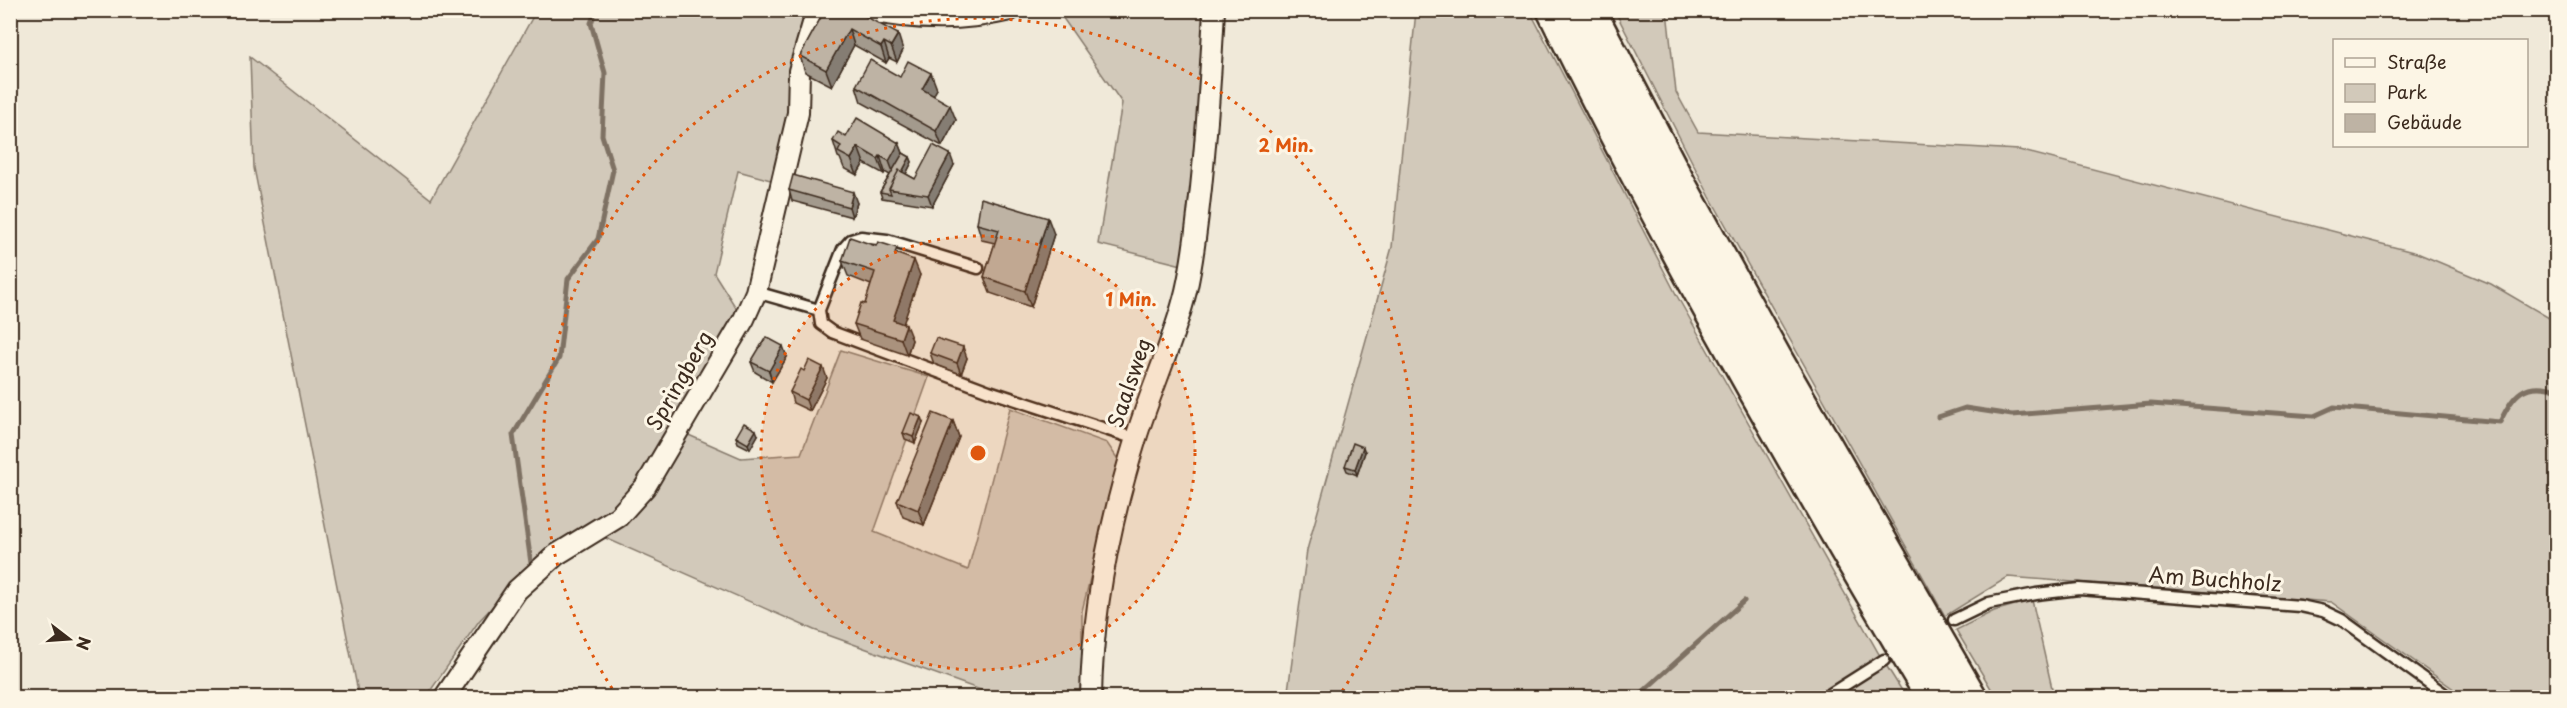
<svg xmlns="http://www.w3.org/2000/svg" width="2567" height="708" viewBox="0 0 2567 708" font-family="'Playpen Sans',sans-serif">
<style>
.green{fill:#d2c9ba;stroke:#867a6c;stroke-width:1.5}
.lines{fill:none;stroke-linecap:round;stroke-linejoin:round}
.stream{stroke:#7e7163;stroke-width:5}
.lane-casing{stroke:#3b2a1e;stroke-width:15}
.street-casing{stroke:#3b2a1e;stroke-width:24}
.highway-casing{stroke:#3b2a1e;stroke-width:38}
.lane{stroke:#fcf5e5;stroke-width:10}
.street{stroke:#fcf5e5;stroke-width:20}
.highway{stroke:#fcf5e5;stroke-width:33}
.wall{fill:#a39a8d;stroke:#3b2a1e;stroke-width:1.5}
.shaded-wall{fill:#857d73;stroke:#3b2a1e;stroke-width:1.5}
.building{fill:#beb3a4;stroke:#3b2a1e;stroke-width:1.5}
.ring{fill:none;stroke:#df570d;stroke-width:3;stroke-dasharray:3 6}
.labels{text-anchor:middle;stroke-width:6;stroke-linejoin:round;paint-order:stroke}
.street-label{font-size:21px;fill:#3b2a1e;stroke:#fcf5e5}
.centre{fill:#df570d;stroke:#fcf5e5;stroke-width:3}
.ring-label{font-size:18px;text-anchor:middle;font-weight:bold;fill:#df570d;stroke:#fcf5e5;stroke-width:6;stroke-linejoin:round;paint-order:stroke}
</style>
<rect width="100%" height="100%" fill="#f0e9d9"/>
<filter id="ink" filterUnits="userSpaceOnUse"><feTurbulence type="fractalNoise" baseFrequency=".0167" numOctaves="2"/><feDisplacementMap in="SourceGraphic" scale="12" xChannelSelector="R" yChannelSelector="G"/><feConvolveMatrix kernelMatrix="1 2 1 2 8 2 1 2 1" color-interpolation-filters="sRGB"/></filter>
<g filter="url(#ink)">
<!-- green -->
<path class="green" d="M 802,10 L 806,17 L 778,182 L 738,171 L 714,273 L 738,311 L 629,497 L 512,586 L 479,621 L 426,697 L 359,697 L 254,168 L 250,57 L 431,199 L 536,11 Z
M 1058,11 L 1203,11 L 1200,102 L 1182,265 L 1098,244 L 1122,103 Z
M 1416,11 L 1530,11 L 1677,296 L 1879,654 L 1906,697 L 1287,698 L 1307,550 L 1392,247 Z
M 1615,11 L 1667,11 L 1676,92 L 1698,132 L 2019,150 L 2417,253 L 2491,284 L 2556,322 L 2556,697 L 2465,697 L 2331,602 L 2008,577 L 1945,616 L 1710,197 Z
M 841,350 L 929,377 L 874,532 L 968,570 L 1010,408 L 1107,443 L 1119,461 L 1082,611 L 1082,697 L 1000,697 L 814,630 L 603,537 L 684,433 L 741,458 L 801,454 Z
M 2032,600 L 2054,697 L 1996,697 L 1956,630 L 1994,611 Z"/>
<g class="lines">
<!-- stream -->
<path class="stream" d="M 1938,417 L 1965,408 L 2012,415 L 2151,404 L 2314,416 L 2334,407 L 2500,422 C 2513,394 2525,380 2556,390
M 531,563 L 513,435 L 559,358 L 568,279 L 598,239 L 613,170 L 602,135 L 605,73 L 591,23 L 596,10
M 1636,698 L 1744,601"/>
<!-- lane casing -->
<g class="lane-casing">
<path id="lane" d="M 756,292 L 819,310 L 821,324 L 832,332 L 989,391 L 1136,439
M 819,310 L 843,249 L 851,240 L 861,237 L 887,240 L 978,268
M 1954,620 L 1989,603 L 2036,594 L 2079,589 L 2300,606 L 2323,611 L 2342,620 L 2450,698
M 1824,698 L 1884,660"/>
</g>
<!-- street casing -->
<g class="street-casing">
<path id="street" d="M 863,10 C 912,20 961,22 1010,10
M 444,698 L 517,590 L 556,555 L 618,517 L 645,487 L 744,319 L 756,292 L 798,113 L 799,71 L 817,10
M 1091,698 C 1092,609 1110,522 1136,438 C 1151,389 1174,341 1186,291 C 1194,257 1197,222 1201,188 C 1207,129 1211,70 1214,10"/>
</g>
<!-- highway casing -->
<g class="highway-casing">
<path id="highway" d="M 1554,10 C 1669,245 1801,473 1934,698
M 1588,10 L 1679,185 L 1775,359 L 1970,698"/>
</g>
<!-- lane -->
<use href="#lane" class="lane"/>
<!-- street -->
<use href="#street" class="street"/>
<!-- highway -->
<use href="#highway" class="highway"/>
</g>
<!-- wall -->
<path class="wall" d="M 825,10 L 903,50 L 897,62 L 889,58 L 886,63 L 854,45 L 832,86 L 805,72 L 800,56 Z
M 900,77 L 937,89 L 933,95 L 956,120 L 942,146 L 861,102 L 856,86 Z
M 846,137 L 899,143 L 903,153 L 910,157 L 912,162 L 906,174 L 915,179 L 954,165 L 932,206 L 882,198 L 880,192 L 890,175 L 885,172 L 884,174 L 864,163 L 857,175 L 844,168 L 840,158 L 838,157 L 833,141 Z
M 789,190 L 857,203 L 852,217 L 792,201 Z
M 977,224 L 1054,234 L 1031,307 L 990,293 L 984,277 L 995,243 L 982,240 Z
M 899,255 L 920,275 L 903,323 L 912,340 L 907,355 L 860,339 L 854,324 L 865,304 L 871,285 L 848,276 L 842,261 Z
M 930,353 L 967,358 L 961,374 L 934,364 Z
M 787,357 L 772,382 L 755,372 L 751,362 Z
M 804,371 L 827,378 L 810,411 L 793,403 L 790,392 Z
M 953,421 L 959,437 L 924,525 L 903,517 L 897,501 Z
M 923,423 L 915,443 L 905,439 L 903,433 Z
M 758,435 L 750,449 L 738,443 L 736,437 Z
M 1365,452 L 1357,475 L 1347,471 L 1345,466 Z"/>
<!-- shaded-wall -->
<path class="shaded-wall" d="M 849,29 L 854,45 L 832,86 L 826,70 Z
M 898,34 L 903,50 L 897,62 L 891,46 Z
M 884,42 L 889,58 L 886,63 L 881,47 Z
M 931,73 L 937,89 L 928,105 L 922,89 Z
M 950,105 L 956,120 L 942,146 L 936,131 Z
M 899,143 L 905,158 L 895,177 L 889,161 Z
M 858,147 L 864,163 L 857,175 L 851,159 Z
M 950,154 L 954,165 L 932,206 L 928,195 Z
M 880,156 L 885,172 L 884,174 L 878,159 Z
M 910,157 L 912,162 L 898,190 L 893,190 Z
M 853,192 L 857,203 L 852,217 L 849,207 Z
M 1048,218 L 1054,234 L 1031,307 L 1025,291 Z
M 914,260 L 920,275 L 899,336 L 893,320 Z
M 906,325 L 912,340 L 907,355 L 901,339 Z
M 783,346 L 787,357 L 772,382 L 769,371 Z
M 963,347 L 967,358 L 961,374 L 957,363 Z
M 823,367 L 827,378 L 810,411 L 806,400 Z
M 921,417 L 923,423 L 915,443 L 913,437 Z
M 953,421 L 959,437 L 924,525 L 918,510 Z
M 756,430 L 758,435 L 750,449 L 748,444 Z
M 1363,447 L 1365,452 L 1357,475 L 1355,469 Z"/>
<!-- building -->
<path class="building" d="M 825,10 L 854,10 L 898,34 L 891,46 L 884,42 L 881,47 L 849,29 L 826,70 L 800,56 Z
M 870,60 L 900,77 L 908,61 L 931,73 L 922,89 L 950,105 L 936,131 L 856,86 Z
M 857,118 L 899,143 L 889,161 L 880,156 L 878,159 L 858,147 L 851,159 L 838,152 L 841,146 L 833,141 L 838,132 L 846,137 Z
M 933,145 L 950,154 L 928,195 L 889,189 L 899,170 L 915,179 Z
M 903,153 L 910,157 L 902,172 L 899,170 L 889,189 L 891,194 L 880,192 Z
M 793,175 L 853,192 L 849,207 L 789,190 Z
M 981,198 L 1048,218 L 1025,291 L 984,277 L 999,230 L 977,224 Z
M 850,237 L 876,246 L 878,242 L 897,248 L 895,253 L 914,260 L 893,320 L 906,325 L 901,339 L 854,324 L 861,303 L 865,304 L 875,272 L 842,261 Z
M 766,337 L 783,346 L 769,371 L 751,362 Z
M 936,338 L 963,347 L 957,363 L 930,353 Z
M 809,360 L 823,367 L 806,400 L 790,392 L 801,369 L 804,371 Z
M 911,413 L 921,417 L 913,437 L 903,433 Z
M 933,413 L 953,421 L 918,510 L 897,501 Z
M 744,423 L 756,430 L 748,444 L 736,437 Z
M 1353,443 L 1363,447 L 1355,469 L 1345,466 Z"/>
</g>
<!-- distance rings -->
<circle cx="978" cy="453" r="217" fill="#df570d" fill-opacity=".12"/>
<g class="ring">
<circle cx="978" cy="453" r="217"/>
<path d="M617 696A435 435 0 1 1 1339 696"/>
</g>
<g class="labels">
<!-- street labels -->
<g class="street-label">
<text transform="translate(680 381) rotate(-60)" y="7">Springberg</text>
<text transform="translate(1130 383) rotate(-71)" y="7">Saalsweg</text>
<text transform="translate(2215 580) rotate(4)" y="7">Am Buchholz</text>
</g>
</g>
<circle cx="978" cy="453" r="9" class="centre"/>
<g class="ring-label">
<text x="1286" y="152">2 Min.</text>
<text x="1131" y="306">1 Min.</text>
</g>
<!-- margin -->
<rect width="2567" height="708" fill="none" stroke="#fcf5e5" stroke-width="36"/>
<rect x="18" y="18" width="2531" height="672" fill="none" stroke="#3b2a1e" stroke-width="2" filter="url(#ink)"/>
<!-- legend -->
<rect x="2333" y="39" width="195" height="108" fill="#fcf5e5" stroke="#afa495" stroke-width="1.5"/>
<rect x="2345" y="58" width="30" height="9" fill="#fcf5e5" stroke="#afa495" stroke-width="1.5"/>
<text x="2387" y="69" font-size="18" fill="#3b2a1e">Straße</text>
<rect x="2345" y="84" width="30" height="18" fill="#d2c9ba" stroke="#afa495" stroke-width="1.5"/>
<text x="2387" y="99" font-size="18" fill="#3b2a1e">Park</text>
<rect x="2345" y="114" width="30" height="18" fill="#beb3a4" stroke="#afa495" stroke-width="1.5"/>
<text x="2387" y="129" font-size="18" fill="#3b2a1e">Gebäude</text>
<!-- north arrow -->
<g transform="translate(69 639) rotate(107)" stroke="#fcf5e5" stroke-width="4.5" paint-order="stroke">
<path d="M0-4.5L10 22L0 15L-10 22Z" fill="#3b2a1e"/>
<text y="-9" font-size="16" font-weight="bold" text-anchor="middle" fill="#3b2a1e">N</text>
</g>
</svg>
